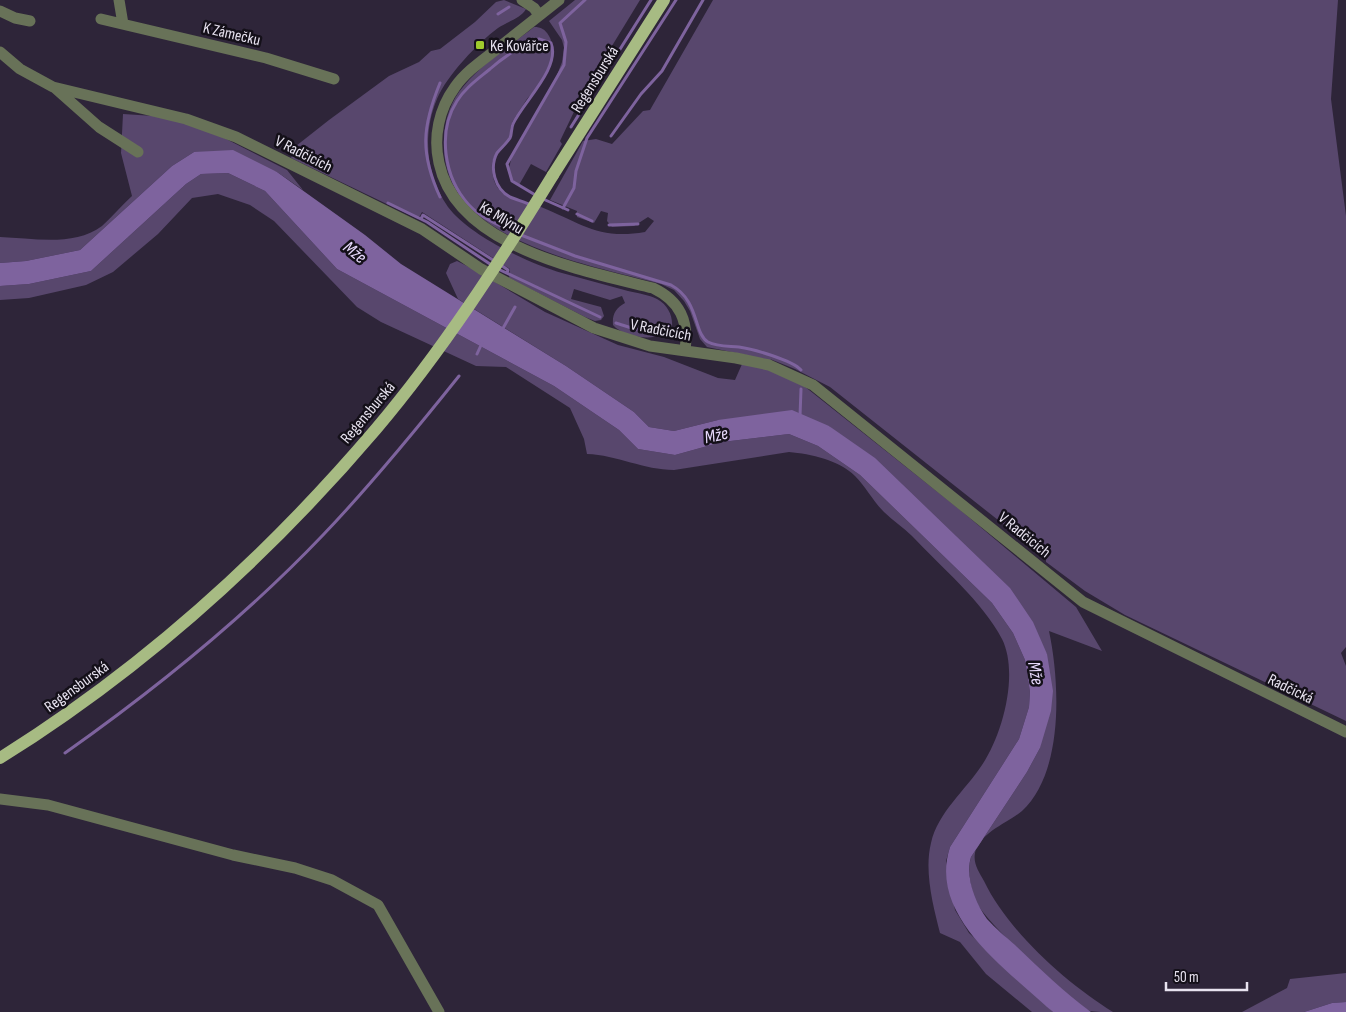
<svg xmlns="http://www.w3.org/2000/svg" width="1346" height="1012" viewBox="0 0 1346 1012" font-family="'Sofia Sans Condensed',sans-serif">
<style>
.green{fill:#58476d}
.water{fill:#7e639e}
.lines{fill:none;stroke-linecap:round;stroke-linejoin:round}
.stream{stroke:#7e639e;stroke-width:3}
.minor{stroke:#687258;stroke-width:11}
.major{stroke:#a7bb83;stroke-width:12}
.major-bridge{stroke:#a7bb83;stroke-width:12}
.poi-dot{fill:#9fca2d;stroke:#141019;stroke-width:2}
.labels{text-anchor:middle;stroke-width:5;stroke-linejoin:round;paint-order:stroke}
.street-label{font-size:16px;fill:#e8e3f0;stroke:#141019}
.poi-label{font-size:16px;fill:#e8e3f0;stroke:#141019;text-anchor:start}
.water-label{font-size:18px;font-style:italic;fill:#e8dafd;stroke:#141019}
</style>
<rect width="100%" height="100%" fill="#2e2539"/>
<!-- green -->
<path class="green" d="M 504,0 L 526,9 C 521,18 507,22 498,28 C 478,43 447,75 437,99 C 422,134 426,176 448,207 C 470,236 528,263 562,273 C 584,279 606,285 628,291 C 637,293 649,295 657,299 C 668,305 673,316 672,327 C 661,344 624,338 613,325 C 612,314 616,308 625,303 L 622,296 L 610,300 L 574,289 L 571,299 L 601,307 L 604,316 L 601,320 L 595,321 L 585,317 L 509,278 L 510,269 L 422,212 L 418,219 L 291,158 L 296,146 L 329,120 L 389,76 L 419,62 L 431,51 L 440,49 L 475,22 L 496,2 Z
M 575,0 L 640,0 L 582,95 L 560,141 L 562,144 L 546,172 L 531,164 L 519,185 L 512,179 L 509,168 L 512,156 L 554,83 L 562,62 L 564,48 L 562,40 L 549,21 Z
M 713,0 L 1338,0 L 1331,99 L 1346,216 L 1346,647 L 1341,653 L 1346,666 L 1346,721 L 1125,615 L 1085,591 L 1046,562 L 1046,558 L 830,387 L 795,369 L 770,359 L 959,509 L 1076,607 L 1102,651 L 1049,631 C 1060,683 1064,772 1022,811 C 1008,823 979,833 975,853 C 973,864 979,872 984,881 C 1008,931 1066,983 1113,1012 C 1106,1012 1095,1012 1090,1011 C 1069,1001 986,922 976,902 C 971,890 967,870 971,857 L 1027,772 L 1040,748 L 1047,654 L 829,426 L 718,420 L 674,431 L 649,427 L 634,412 L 566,366 L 458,299 L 446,273 L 450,264 L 457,261 L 473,269 L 545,312 L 618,345 L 664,357 L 718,378 L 735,380 L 746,355 L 707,347 L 700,339 L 690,311 L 684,301 L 674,290 L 661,284 C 591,265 448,242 444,150 C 443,129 447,109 459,92 C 478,66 509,47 534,27 C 541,27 545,29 549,36 C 558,51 547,75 537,88 C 533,94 528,96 525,102 C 520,110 514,118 511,125 C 510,129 511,133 510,137 C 503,149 491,153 492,169 C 494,201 518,198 541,207 C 581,223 598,240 645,232 L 654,221 L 648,217 L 634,226 L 612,227 L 607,221 L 608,213 L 601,211 L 594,223 L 577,217 L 577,211 L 550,200 L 583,141 L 596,139 L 612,144 L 643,111 L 650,110 Z
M 123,114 L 185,118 L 287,170 L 303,190 L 277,172 L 194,152 L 172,166 L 80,250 L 26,261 L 0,263 L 0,237 C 33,238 74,247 102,226 C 112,217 122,205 132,196 L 121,153 Z
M 228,173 L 265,191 L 337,269 L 554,386 L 619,430 L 638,449 L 675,455 L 722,442 L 789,434 L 818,446 L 860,475 L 992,603 L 1013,633 L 1025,660 L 1030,692 L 1029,707 L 1019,739 L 950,847 L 946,861 L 955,910 L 969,933 L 1053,1012 L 1032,1012 L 986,974 L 960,942 L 940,933 C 933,906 924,871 931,843 C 938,812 965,791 982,765 C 1003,734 1019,673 1002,639 C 983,602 941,567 912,536 C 903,527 893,521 884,512 C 873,501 866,487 855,476 C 839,460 811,454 789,452 L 674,470 C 644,470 617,455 587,454 L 584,439 L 570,408 L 506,367 L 476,366 L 381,322 L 357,307 L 274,221 L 250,205 L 218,194 L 192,198 L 158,234 L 113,272 L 86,285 L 29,298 L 0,300 L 0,286 L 29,284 L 91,271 L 186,184 L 201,174 Z
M 1346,973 L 1346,1002 L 1332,1003 L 1304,1012 L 1242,1012 L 1287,988 L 1290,979 Z"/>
<!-- water -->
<path class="water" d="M 233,150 L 277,172 L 365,235 L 401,264 L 566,366 L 634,412 L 649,427 L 674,431 L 718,420 L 792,410 L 829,426 L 875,458 L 1010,588 L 1033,622 L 1047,654 L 1053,691 L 1051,711 L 1040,748 L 1027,772 L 971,857 C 965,876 975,903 987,919 C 995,928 1006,937 1015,945 C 1040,969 1064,992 1091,1012 L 1053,1012 L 1047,1007 C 1004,967 928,915 950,847 L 1019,739 L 1029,707 L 1030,692 L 1025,660 L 1013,633 L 992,603 L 860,475 L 818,446 L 789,434 L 722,442 L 675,455 L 638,449 L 619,430 L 554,386 L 337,269 L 265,191 L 228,173 L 201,174 L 186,184 L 91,271 L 29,284 L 0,286 L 0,263 L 26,261 L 80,250 L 172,166 L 194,152 Z
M 1346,1002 L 1346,1012 L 1304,1012 L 1332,1003 Z"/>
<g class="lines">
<!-- stream -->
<path class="stream" d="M 498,14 L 509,7
M 440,83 C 422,127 420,153 440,197
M 571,127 L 651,0
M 611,136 L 641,94 L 662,71 L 703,0
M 537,196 L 512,181 L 507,164 L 564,65 L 566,42 L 560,23 L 585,0
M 543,199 L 568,210
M 388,203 L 427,222 L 493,266
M 563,208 L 574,188 L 576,171 L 587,138 L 676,0
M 577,214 L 592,221
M 421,219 L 423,215 L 496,262
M 609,225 L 638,224
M 515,232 C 498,225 481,218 469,205 C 444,178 437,132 457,101 C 465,88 478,79 490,69 C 500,60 526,41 539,39 L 551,43 C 561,68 523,102 513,124 C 511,128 512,134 510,138 C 506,144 501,148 497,153 C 489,168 495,189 510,197 C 517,200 525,202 531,205
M 521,235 L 575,256 L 671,285 C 700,301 693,333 708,342 C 717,347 729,346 739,347 C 753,349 792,360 801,370
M 501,265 L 508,270 L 507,273
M 498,269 L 600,317
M 616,323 C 630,327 658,340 669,325
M 502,330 L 515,307
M 477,354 L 482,343
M 800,416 L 801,389
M 65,753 C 157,688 245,617 323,535 C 371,485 415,431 459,376"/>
<!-- minor -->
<path class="minor" d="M 119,0 L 123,24
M 522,0 L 534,8 L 539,15
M 559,0 C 540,15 521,30 502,45 C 486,58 467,70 455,87 C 439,109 433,137 439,163 C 457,247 581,270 653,288 C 680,301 689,321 685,350
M 0,11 L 15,18 L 30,21
M 101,19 L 266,58 L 334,79
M 0,52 L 20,69 L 53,87 L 186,119 L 236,137 L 422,229 L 481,269 L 594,328 L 650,346 L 736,358 L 769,365 L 813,385 L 1083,602 L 1346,732
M 55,88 L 99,127 L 138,152
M 0,799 L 48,805 L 233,855 L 295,868 L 332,880 L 378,905 L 439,1012"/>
<!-- major -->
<path class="major" d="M 553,175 L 664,0"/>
<!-- major-bridge -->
<path class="major-bridge" d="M 0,758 C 141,670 268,556 376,429 C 442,351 499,263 553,175"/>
</g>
<!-- markers -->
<rect class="poi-dot" x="475" y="40" width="10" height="10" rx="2.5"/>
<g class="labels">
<!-- street labels -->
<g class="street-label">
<text transform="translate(232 33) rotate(13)" y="6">K Zámečku</text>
<text transform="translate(594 79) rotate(-58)" y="6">Regensburská</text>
<text transform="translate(304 153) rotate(27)" y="6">V Radčicích</text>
<text transform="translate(502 217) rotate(31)" y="6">Ke Mlýnu</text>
<text transform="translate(661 329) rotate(11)" y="6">V Radčicích</text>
<text transform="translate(367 412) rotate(-50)" y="6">Regensburská</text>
<text transform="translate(1025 534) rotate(39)" y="6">V Radčicích</text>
<text transform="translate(76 686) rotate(-36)" y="6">Regensburská</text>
<text transform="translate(1291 688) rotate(26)" y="6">Radčická</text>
</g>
<!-- poi labels -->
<g class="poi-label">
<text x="490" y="51">Ke Kovářce</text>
</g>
<!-- water labels -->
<g class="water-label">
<text transform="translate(355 252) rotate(39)" y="6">Mže</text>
<text transform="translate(716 435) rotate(-12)" y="6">Mže</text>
<text transform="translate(1036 673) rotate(80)" y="6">Mže</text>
</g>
</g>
<!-- scale -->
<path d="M1166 982v8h81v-8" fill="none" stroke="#e8e3f0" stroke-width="2.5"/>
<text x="1174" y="982" font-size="15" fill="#e8e3f0" stroke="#141019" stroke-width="4" paint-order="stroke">50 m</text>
</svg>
